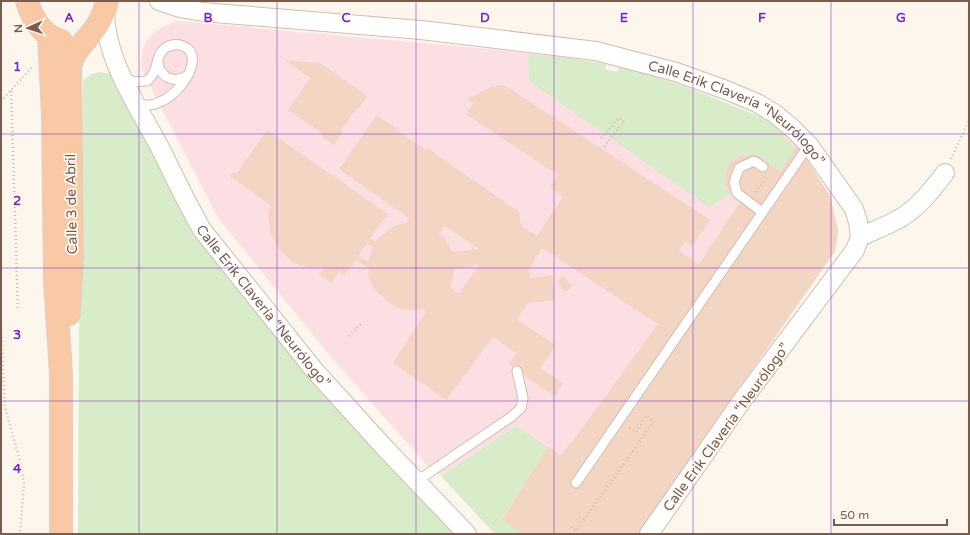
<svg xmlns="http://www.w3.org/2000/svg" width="970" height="535" viewBox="0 0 970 535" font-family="'Varela Round',sans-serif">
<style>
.medical{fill:#fbdfe3}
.green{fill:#d8ecc9}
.building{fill:#f3d5c3;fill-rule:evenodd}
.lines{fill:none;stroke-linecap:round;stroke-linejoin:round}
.service-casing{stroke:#d1beb0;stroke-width:11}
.minor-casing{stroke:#d1beb0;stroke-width:20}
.trunk-casing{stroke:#dad1cd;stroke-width:24}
.path{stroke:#d9b8a5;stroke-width:2.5;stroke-dasharray:1 3;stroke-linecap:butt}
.service{stroke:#fff;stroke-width:9}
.minor{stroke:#fff;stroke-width:18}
.trunk{stroke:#f9c8a4;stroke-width:22}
.grid{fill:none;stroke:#7b2cbf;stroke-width:1;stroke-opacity:0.55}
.labels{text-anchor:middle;stroke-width:3.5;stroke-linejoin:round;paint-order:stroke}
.street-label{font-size:14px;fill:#7a5c4d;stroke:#fffaf3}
.grid-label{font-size:13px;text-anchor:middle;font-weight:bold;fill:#7b2cbf;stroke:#fffaf3;stroke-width:3.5;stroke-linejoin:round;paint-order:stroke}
</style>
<rect width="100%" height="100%" fill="#fdf6ec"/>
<!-- medical -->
<path class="medical" d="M 177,21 L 490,49 L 569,58 L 606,64 L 605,69 L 617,72 L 619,67 L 684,86 L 770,121 L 797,145 L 803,153 L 830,196 L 838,231 L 835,251 L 639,534 L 495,534 L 441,476 L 426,464 L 332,358 L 218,218 L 142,70 L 141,63 L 143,48 L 146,42 L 153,34 L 161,28 Z"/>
<!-- green -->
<path class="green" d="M 528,54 L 569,58 L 606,64 L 605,69 L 617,72 L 619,67 L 629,68 L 684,86 L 770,121 L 795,149 L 781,172 L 757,154 L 739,156 L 728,165 L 724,185 L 732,193 L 709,207 L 529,81 Z
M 100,72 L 111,74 L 193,233 L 270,328 L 459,534 L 78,534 L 79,337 L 83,80 L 94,73 Z
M 516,426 L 548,447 L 502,519 L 523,534 L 495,534 L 441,476 Z"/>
<!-- building -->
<path class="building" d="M 285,60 L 320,63 L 368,96 L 358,109 L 357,108 L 341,130 L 343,132 L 334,145 L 321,136 L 323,134 L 288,110 L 310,78 Z
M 502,85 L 509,88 L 710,220 L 692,246 L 685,241 L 679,251 L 699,264 L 741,201 L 724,185 L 728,165 L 739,156 L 756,154 L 781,172 L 797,145 L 803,153 L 830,196 L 838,231 L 835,251 L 638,534 L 523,534 L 502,520 L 548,447 L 561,455 L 578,434 L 658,324 L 542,248 L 529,269 L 530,278 L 552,275 L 555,300 L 528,303 L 517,320 L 556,345 L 540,368 L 563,383 L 555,396 L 517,371 L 509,364 L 517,353 L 493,337 L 446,400 L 393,363 L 425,313 L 424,308 L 418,310 L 408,310 L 398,308 L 390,303 L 374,289 L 369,278 L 368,268 L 356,260 L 345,275 L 341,274 L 340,270 L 331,283 L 319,274 L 324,269 L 320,266 L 318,269 L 311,268 L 299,265 L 292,261 L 280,250 L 270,233 L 268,212 L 272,206 L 231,177 L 231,174 L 238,172 L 267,130 L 388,214 L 370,238 L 376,241 L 382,235 L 391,228 L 400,224 L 407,223 L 409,218 L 339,169 L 377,115 L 425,150 L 427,148 L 519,212 L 521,226 L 537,236 L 563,196 L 550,188 L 558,175 L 466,114 L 473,103 L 467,99 L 491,87 ZM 445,226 L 479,249 L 453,252 L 444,237 L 439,234 ZM 367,243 L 373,247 L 368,262 L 358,256 ZM 479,265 L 459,294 L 450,287 L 455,269 Z
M 563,276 L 572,286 L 566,292 L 557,282 Z"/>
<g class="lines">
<!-- service casing -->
<g class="service-casing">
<path id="service" d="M 158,63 C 160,77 174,84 186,76
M 124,77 L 134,82 L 147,81 C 161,69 154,56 165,48 C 170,45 175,44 180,45 C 216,54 165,120 136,102
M 762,212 L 737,193 L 734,182 L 739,168 L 754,161 L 763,167
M 417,481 L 511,417 L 521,408 L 523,398 L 517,371
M 576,483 L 809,145"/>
</g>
<!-- minor casing -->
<g class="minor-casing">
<g id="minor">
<path id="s1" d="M 159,1 L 180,8 L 203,12 L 421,30 L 596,51 L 676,72 L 726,90 L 757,103 L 774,113 L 791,127 L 809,145 L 854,209 L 858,222 L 860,237 L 855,250 L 741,402 L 649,534"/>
<path id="s2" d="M 105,9 C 104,57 136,103 158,144 C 173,173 186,203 203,231 L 315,371 L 383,446 L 467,534"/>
<path d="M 860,237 C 873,231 886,226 899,219 C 918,208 932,190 945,173"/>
</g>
</g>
<!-- trunk casing -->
<g class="trunk-casing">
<path id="trunk" d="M 27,1 C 32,19 43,36 61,41
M 49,35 L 53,114 L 55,281 L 61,374 L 61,534
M 69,314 L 72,253 L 70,66 C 75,49 84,43 94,30 C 101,21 105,11 107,1"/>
</g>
<!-- path -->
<path class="path" d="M 11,91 L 18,310
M 1,101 L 33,66
M 601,138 L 619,118 L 624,122 L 602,149
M 951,159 L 969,120
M 756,192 L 766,179
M 1,325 L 5,407 L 21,465 L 24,483 L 20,534
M 349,336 L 361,324
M 571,527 L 576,531 L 654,421 L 646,416 L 636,432 L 629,427"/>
<!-- service -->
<use href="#service" class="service"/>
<!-- minor -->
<use href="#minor" class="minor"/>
<!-- trunk -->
<use href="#trunk" class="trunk"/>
</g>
<!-- grid -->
<path class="grid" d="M 139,1 L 139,534M 277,1 L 277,534M 416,1 L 416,534M 554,1 L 554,534M 693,1 L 693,534M 831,1 L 831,534M 1,134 L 969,134M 1,268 L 969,268M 1,401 L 969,401"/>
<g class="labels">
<!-- street labels -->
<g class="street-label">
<text dy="5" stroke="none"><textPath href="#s1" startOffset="597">Calle Erik Clavería “Neurólogo”</textPath></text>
<text transform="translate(71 204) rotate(-91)" y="5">Calle 3 de Abril</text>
<text dy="5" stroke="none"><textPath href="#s2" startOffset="341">Calle Erik Clavería “Neurólogo”</textPath></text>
<text transform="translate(726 427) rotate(-54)" y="5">Calle Erik Clavería “Neurólogo”</text>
</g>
</g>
<g class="grid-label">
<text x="69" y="22">A</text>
<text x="208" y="22">B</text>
<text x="346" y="22">C</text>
<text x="485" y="22">D</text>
<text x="624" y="22">E</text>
<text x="762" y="22">F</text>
<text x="901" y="22">G</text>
<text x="17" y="71">1</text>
<text x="17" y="205">2</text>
<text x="17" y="339">3</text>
<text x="17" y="473">4</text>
</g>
<!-- border -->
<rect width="970" height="535" fill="none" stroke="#7a5c4d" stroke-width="4"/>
<!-- north arrow -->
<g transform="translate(28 28) rotate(267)" stroke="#fffaf3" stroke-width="3" paint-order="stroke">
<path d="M0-3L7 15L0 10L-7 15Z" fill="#7a5c4d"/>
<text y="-6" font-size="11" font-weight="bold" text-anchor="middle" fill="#7a5c4d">N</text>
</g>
<!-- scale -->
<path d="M834 519v6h113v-6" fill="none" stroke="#7a5c4d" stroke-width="2"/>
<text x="840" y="519" font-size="12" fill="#7a5c4d" stroke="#fffaf3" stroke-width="3" paint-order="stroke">50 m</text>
</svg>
